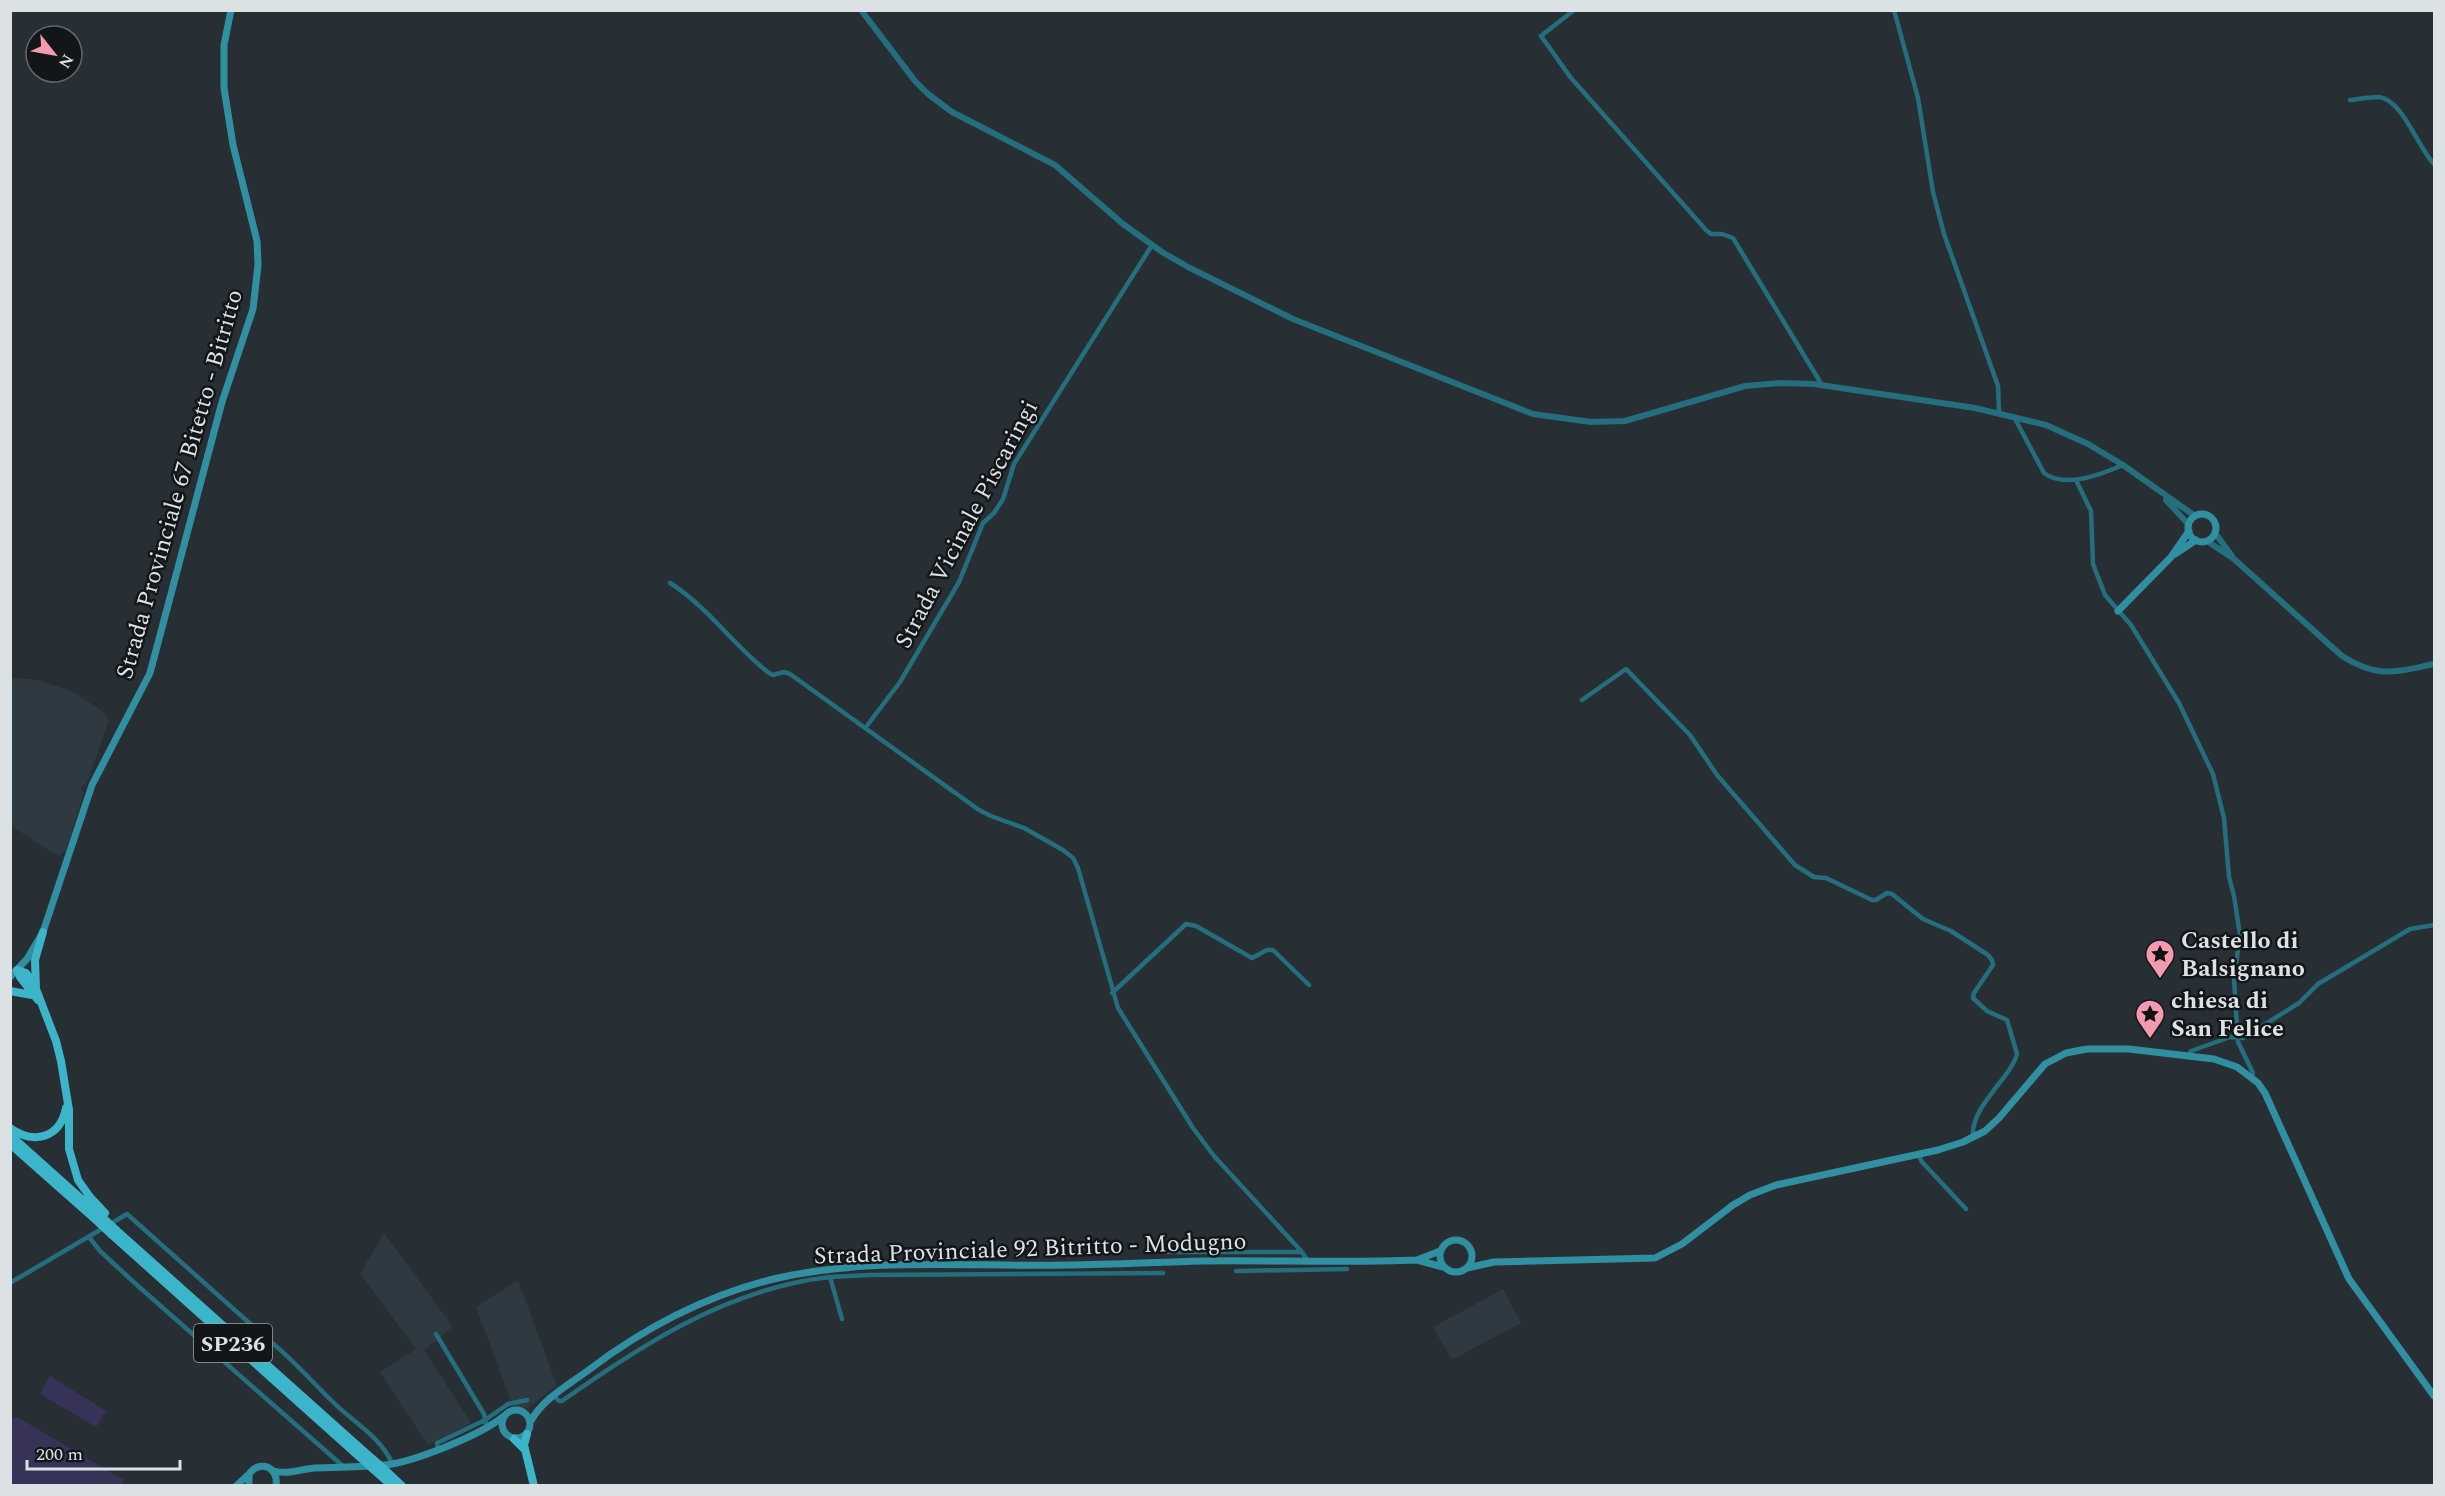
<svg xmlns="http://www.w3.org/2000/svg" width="2445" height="1496" viewBox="0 0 2445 1496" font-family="Spectral,serif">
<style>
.built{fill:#2e3942}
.green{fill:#373258}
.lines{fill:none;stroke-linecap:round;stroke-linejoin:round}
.minor{stroke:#246e7d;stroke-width:4.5}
.tertiary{stroke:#246e7d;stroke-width:6}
.secondary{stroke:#318fa2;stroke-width:7}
.trunk{stroke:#3cb4ca;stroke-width:8}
.trunk-bridge{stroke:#3cb4ca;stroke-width:8}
.labels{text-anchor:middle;stroke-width:5;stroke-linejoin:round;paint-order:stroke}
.shield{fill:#131619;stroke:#a0a4a7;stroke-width:1.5}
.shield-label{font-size:22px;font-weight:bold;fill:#dce1e4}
.street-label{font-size:24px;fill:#dce1e4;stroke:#131619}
.poi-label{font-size:24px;font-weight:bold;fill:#dce1e4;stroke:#131619;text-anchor:start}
</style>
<rect width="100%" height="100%" fill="#282f34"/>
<!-- built -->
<path class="built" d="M 17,678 L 37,680 L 71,691 L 101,710 L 109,720 L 86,785 L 82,786 L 81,790 L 84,793 L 65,853 L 61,853 L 60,857 L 11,826 L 10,680 Z
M 384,1233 L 453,1327 L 424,1350 L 471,1423 L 428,1445 L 380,1372 L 416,1349 L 360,1274 Z
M 518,1280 L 557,1386 L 528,1408 L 513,1406 L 476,1307 Z
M 1503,1289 L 1521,1323 L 1452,1360 L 1433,1327 Z"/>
<!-- green -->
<path class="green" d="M 50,1376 L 106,1411 L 96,1427 L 40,1394 Z
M 17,1417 L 124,1480 L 121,1485 L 11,1485 L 11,1419 Z"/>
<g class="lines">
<!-- minor -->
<path class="minor" d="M 1574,10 L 1541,36 L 1571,78 L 1706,230 L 1711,234 L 1722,234 L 1733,238 L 1822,385
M 1894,10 L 1918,98 L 1933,192 L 1944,234 L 1998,386 L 1999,412
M 2350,100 C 2359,99 2370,97 2379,97 C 2403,100 2418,148 2434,164
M 2014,417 L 2044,473 C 2065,489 2102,474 2123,465
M 2076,480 L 2091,511 L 2093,564 L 2105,595 L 2131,625 L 2179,703 L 2213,774 L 2224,818 L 2229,877 L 2234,896 L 2240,935 L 2234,979 L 2238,1042 L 2253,1073 L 2252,1077
M 670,583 C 708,607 734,646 769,673 L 773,675 L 784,672 L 790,674 L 979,810 L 991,816 L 1024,828 L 1063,850 L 1073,858 L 1078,868 L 1118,1008 L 1193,1128 L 1214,1156 L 1302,1252 L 1307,1260
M 1582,700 L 1626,669 L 1690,735 L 1717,775 L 1795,865 L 1814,877 L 1826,878 L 1872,900 L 1876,900 L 1887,893 L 1892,894 L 1923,919 L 1951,931 L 1988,955 L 1992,960 L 1993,965 L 1974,993 L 1973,998 L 1987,1011 L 2007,1020 L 2017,1054 C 2010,1079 1970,1107 1973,1137
M 866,727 L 900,682 L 959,582 L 983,523 L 994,513 L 1003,499 L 1014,464 L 1152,245
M 1112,993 L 1186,924 L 1196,926 L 1252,958 L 1267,950 L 1273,950 L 1309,985
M 2189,1055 L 2191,1051 L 2230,1037 L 2243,1038 L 2299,1003 L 2318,984 L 2410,929 L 2434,925
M 1918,1154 L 1922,1162 L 1966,1209
M 89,1237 L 100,1251 L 138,1286 L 344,1467
M 1166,1252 L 1301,1252
M 1236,1271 L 1347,1269
M 830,1277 L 870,1275 L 1163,1273
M 10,1283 L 127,1214 L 265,1337 C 292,1358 311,1381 335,1404 C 356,1424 380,1437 392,1463
M 436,1334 L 484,1414 L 487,1429
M 554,1396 L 559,1401 L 562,1401 C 643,1344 729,1288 830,1277 L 842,1319
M 438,1449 L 437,1443 L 485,1420 L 508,1404 L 527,1400"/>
<!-- tertiary -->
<path class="tertiary" d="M 861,10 L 915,81 L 928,94 L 952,112 L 1055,165 L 1123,224 L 1162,252 L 1188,267 L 1293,319 L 1533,414 L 1591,422 L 1625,421 L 1745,386 L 1781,383 L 1814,384 L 1975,408 L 2046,425 L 2088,444 L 2123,465 L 2195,516
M 2166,500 L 2189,525
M 2215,533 L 2232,556
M 2207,541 L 2234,559 L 2342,656 C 2379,679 2394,672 2434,664"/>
<!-- secondary -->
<path class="secondary" d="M2188 528a14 14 0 1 1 28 0a14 14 0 1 1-28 0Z
M 2175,554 L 2196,540
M 2118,611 L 2171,557 L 2189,531
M 10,977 L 27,959 L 43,932 L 92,785 L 150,673 L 222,402 L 253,309 L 258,265 L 257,241 L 233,145 L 224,88 L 224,45 L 231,10
M1440 1256a16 16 0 1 1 32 0a16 16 0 1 1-32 0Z
M 1417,1260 L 1440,1251
M 1467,1268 L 1494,1262 L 1655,1258 L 1682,1244 L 1733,1205 L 1750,1195 L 1776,1185 L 1938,1150 L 1963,1142 L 1985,1131 L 1999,1118 L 2045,1064 L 2066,1053 L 2087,1049 L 2129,1049 L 2214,1059 L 2237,1067 L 2258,1083 L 2265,1093 L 2349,1279 L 2434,1396
M502 1424a14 14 0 1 1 28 0a14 14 0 1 1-28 0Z
M 531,1421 C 542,1399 570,1384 590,1369 C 646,1327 709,1294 778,1278 C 871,1257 971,1267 1067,1265 C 1112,1265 1157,1262 1202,1261 C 1274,1260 1345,1263 1417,1260 L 1443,1267
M 274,1471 C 288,1475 301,1469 315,1468 C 338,1467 362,1467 385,1465 C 414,1462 481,1435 504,1416
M 236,1486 L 249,1474
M 249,1486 L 249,1474 C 260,1459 279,1467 276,1486"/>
<!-- trunk -->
<path class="trunk" d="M 43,932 L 35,960 L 36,989 L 56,1041 L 61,1061 L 69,1110 L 69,1149 L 78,1180 L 90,1197 L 105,1213
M 17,970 L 20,977 L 38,1000
M 17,970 L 26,973 L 35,987
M 10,991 L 32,995
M 10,1128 C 34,1145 60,1138 66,1108
M 10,1135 L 96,1212
M 10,1144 L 96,1220
M 116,1230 L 359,1447
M 111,1234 L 354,1452
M 527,1434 L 524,1445 L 534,1486
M 514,1439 L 525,1450
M 383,1468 L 402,1486
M 373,1469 L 392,1486"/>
<!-- trunk-bridge -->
<path class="trunk-bridge" d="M 101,1216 L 116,1230
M 96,1220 L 111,1234
M 359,1447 L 383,1468
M 354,1452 L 373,1469"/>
</g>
<!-- icons -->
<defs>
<g id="sight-pin" transform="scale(1.5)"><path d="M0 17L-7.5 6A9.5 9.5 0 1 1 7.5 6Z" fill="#f29ab0" stroke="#131619"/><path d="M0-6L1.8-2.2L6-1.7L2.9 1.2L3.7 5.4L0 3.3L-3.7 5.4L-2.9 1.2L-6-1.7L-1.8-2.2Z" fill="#111"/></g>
</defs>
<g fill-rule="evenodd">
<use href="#sight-pin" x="2160" y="954"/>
<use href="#sight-pin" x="2150" y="1014"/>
</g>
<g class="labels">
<!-- shield labels -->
<rect class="shield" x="194" y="1324" width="78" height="38" rx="4.5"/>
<g class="shield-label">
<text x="233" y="1351">SP236</text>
</g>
<!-- street labels -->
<g class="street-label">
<text transform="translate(179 484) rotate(-74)" y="8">Strada Provinciale 67 Bitetto - Bitritto</text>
<text transform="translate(966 524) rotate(-62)" y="8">Strada Vicinale Piscaringi</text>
<text transform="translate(1030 1248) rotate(-2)" y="8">Strada Provinciale 92 Bitritto - Modugno</text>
</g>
<!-- poi labels -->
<g class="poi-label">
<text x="2181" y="948">Castello di<tspan x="2181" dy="28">Balsignano</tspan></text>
<text x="2171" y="1008">chiesa di<tspan x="2171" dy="28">San Felice</tspan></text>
</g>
</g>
<!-- border -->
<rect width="2445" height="1496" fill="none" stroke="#dce1e4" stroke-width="24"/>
<!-- north arrow -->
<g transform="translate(54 54) rotate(121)"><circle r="28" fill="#131619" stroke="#63676a" stroke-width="1.5"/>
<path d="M0-4.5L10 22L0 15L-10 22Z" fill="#f29ab0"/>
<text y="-9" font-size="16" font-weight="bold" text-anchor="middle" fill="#dce1e4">N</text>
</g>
<!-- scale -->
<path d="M27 1460v9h153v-9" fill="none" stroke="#dce1e4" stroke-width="3"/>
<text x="36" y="1460" font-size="18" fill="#dce1e4" stroke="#131619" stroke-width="4.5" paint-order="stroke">200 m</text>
</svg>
